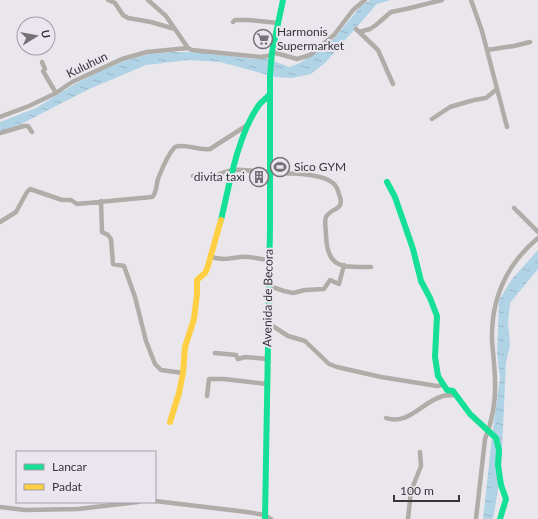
<svg xmlns="http://www.w3.org/2000/svg" width="538" height="519" viewBox="0 0 538 519" font-family="Lato,sans-serif">
<style>
.water{fill:url(#water-ripples)}
.lines{fill:none;stroke-linecap:round;stroke-linejoin:round}
.street{stroke:#b0aca8;stroke-width:4.5}
.fast{stroke:#16e098;stroke-width:6}
.slow{stroke:#ffcf43;stroke-width:6}
.labels{text-anchor:middle;stroke-width:4;stroke-linejoin:round;paint-order:stroke}
.poi-label{font-size:12px;fill:#373539;stroke:#eae5ee;text-anchor:start}
.street-label{font-size:12px;fill:#373539;stroke:#eae5ee}
</style>
<defs>
<pattern id="water-ripples" width="26" height="14" patternUnits="userSpaceOnUse"><rect width="26" height="14" fill="#b1d3e6"/><path d="M2 4q2-2 4 0t4 0M15 11q2-2 4 0t4 0" fill="none" stroke="#99b6c6"/></pattern>
</defs>
<rect width="100%" height="100%" fill="#eae7ec"/>
<!-- water -->
<path class="water" d="M 370,0 L 391,0 L 377,4 L 325,63 L 311,74 L 292,78 L 275,77 L 220,62 L 189,60 L 146,65 L 87,90 L 21,124 L 0,132 L 0,122 L 36,108 L 75,84 L 98,72 L 121,62 L 149,54 L 173,52 L 196,52 L 255,59 L 266,58 L 289,67 L 300,63 L 333,40 L 361,6 Z
M 538,250 L 538,269 L 510,303 L 508,322 L 510,345 L 506,363 L 501,472 L 493,519 L 483,519 L 493,428 L 500,378 L 497,354 L 499,300 L 512,279 Z"/>
<g class="lines">
<!-- street -->
<path class="street" d="M 108,0 L 115,3 L 123,15 L 128,18 L 151,22 L 175,29 L 188,48 L 192,50 L 261,57 L 272,55
M 148,0 L 166,16 L 175,29
M 471,0 L 482,31 L 507,127
M 233,22 L 235,20 L 248,20 L 278,23
M 356,29 L 378,50 L 393,84
M 359,32 L 370,29 L 376,25 L 391,12 L 406,9 L 442,0
M 487,50 L 514,46 L 530,42
M 272,52 L 297,59 L 310,55 L 334,35 L 353,10 L 365,0
M 42,62 L 45,69 L 43,71 L 56,93
M 0,117 L 29,106 L 56,93 L 72,82 L 122,59 L 147,52 L 188,48
M 432,119 L 450,107 L 474,100 L 486,98 L 497,89
M 0,133 L 24,126 L 28,126 L 32,132
M 193,176 C 199,177 206,178 211,177 C 219,175 227,170 235,170 C 246,169 257,172 268,173 C 286,174 320,172 333,183 C 337,186 338,190 339,194 C 346,211 331,207 326,217 C 324,221 326,229 326,235 C 327,269 342,267 371,267
M 101,201 L 102,232 L 108,235 L 111,239 L 113,264 L 124,266 L 135,297 L 146,341 L 155,364 L 161,370 L 183,373
M 514,208 L 538,232
M 0,222 L 16,212 L 27,192 L 30,189 L 62,200 L 71,200 L 77,204 L 152,197 C 157,193 156,185 158,179 C 162,169 167,155 175,147 C 186,143 198,151 210,149 L 249,124
M 211,257 C 222,260 228,259 240,257 C 248,256 260,259 269,260
M 269,286 L 284,291 L 293,293 L 305,290 L 324,289 L 330,280 L 339,284 L 344,265
M 268,323 L 288,336 L 305,341 L 329,364 L 337,367 L 381,377 L 437,386 L 443,385
M 215,353 L 236,355 L 238,359 L 245,357 L 267,359
M 207,396 L 209,379 L 224,379 L 267,384
M 386,418 C 408,426 423,401 443,396 C 447,395 451,395 455,395
M 155,501 L 247,512 L 265,515 L 271,519
M 0,507 L 25,510 L 78,509 L 138,502
M 408,519 L 411,491 L 421,466 L 420,452
M 476,519 L 485,439 C 492,422 496,400 495,382 C 495,368 493,354 492,340 C 491,299 507,264 538,238"/>
<!-- fast -->
<path class="fast" d="M 387,182 L 395,197 L 413,249 L 421,281 L 430,298 L 437,316 L 435,357 L 438,376 L 447,390 L 453,391 L 470,414 L 496,438 L 499,450 L 498,465 L 501,485 L 506,499 L 500,519
M 221,220 C 229,186 238,134 259,105 C 262,101 267,98 270,94
M 265,519 L 270,228 L 270,76 L 272,52 L 283,0"/>
<!-- slow -->
<path class="slow" d="M 170,422 L 179,393 L 183,373 L 185,347 L 194,319 L 197,294 L 197,280 L 205,273 L 207,269 L 221,220"/>
</g>
<!-- icons -->
<defs>
<g id="supermarket-ring" transform="scale(1)"><circle r="9.5" fill="#eae5ee" stroke="#767378" stroke-width="1.5"/><path d="M-6-5.5h2.5l.6 2H6L4.5 2H-2.5L-4.4-4H-6ZM-1.5 3.2a1.3 1.3 0 1 0 .1 0ZM3 3.2a1.3 1.3 0 1 0 .1 0Z" fill="#767378"/></g>
<g id="stadium-ring" transform="scale(1)"><circle r="9.5" fill="#eae5ee" stroke="#767378" stroke-width="1.5"/><path d="M0-5a6.5 5 0 1 0 0 10a6.5 5 0 1 0 0-10ZM-3.5-1.8h7v3.6h-7Z" fill="#767378"/></g>
<g id="building-ring" transform="scale(1)"><circle r="9.5" fill="#eae5ee" stroke="#767378" stroke-width="1.5"/><path d="M-4-6H4V6H1V3H-1V6H-4ZM-2.5-4.3h1.7v1.8h-1.7ZM.8-4.3h1.7v1.8H.8ZM-2.5-1h1.7V.8h-1.7ZM.8-1h1.7V.8H.8Z" fill="#767378"/></g>
</defs>
<g fill-rule="evenodd">
<use href="#supermarket-ring" x="263" y="39"/>
<use href="#stadium-ring" x="280" y="167"/>
<use href="#building-ring" x="259" y="177"/>
</g>
<g class="labels">
<!-- poi labels -->
<g class="poi-label">
<text x="277" y="36">Harmonis<tspan x="277" dy="14">Supermarket</tspan></text>
<text x="294" y="171">Sico GYM</text>
<text x="245" y="181" text-anchor="end">divita taxi</text>
</g>
<!-- street labels -->
<g class="street-label">
<text transform="translate(87 65) rotate(-26)" y="4">Kuluhun</text>
<text transform="translate(268 298) rotate(-89)" y="4">Avenida de Becora</text>
</g>
</g>
<!-- legend -->
<rect x="16" y="451" width="140" height="52" fill="#eae5ee" stroke="#a29fa6"/>
<rect x="24" y="464" width="20" height="6" fill="#16e098" stroke="#a29fa6"/>
<text x="52" y="471" font-size="12" fill="#373539">Lancar</text>
<rect x="24" y="484" width="20" height="6" fill="#ffcf43" stroke="#a29fa6"/>
<text x="52" y="491" font-size="12" fill="#373539">Padat</text>
<!-- north arrow -->
<g transform="translate(36 36) rotate(79)"><circle r="19" fill="#eae5ee" stroke="#a29fa6"/>
<path d="M0-3L7 15L0 10L-7 15Z" fill="#767378"/>
<text y="-6" font-size="11" font-weight="bold" text-anchor="middle" fill="#373539">U</text>
</g>
<!-- scale -->
<path d="M394 495v6h65v-6" fill="none" stroke="#373539" stroke-width="2"/>
<text x="400" y="495" font-size="12" fill="#373539" stroke="#eae5ee" stroke-width="3" paint-order="stroke">100 m</text>
</svg>
